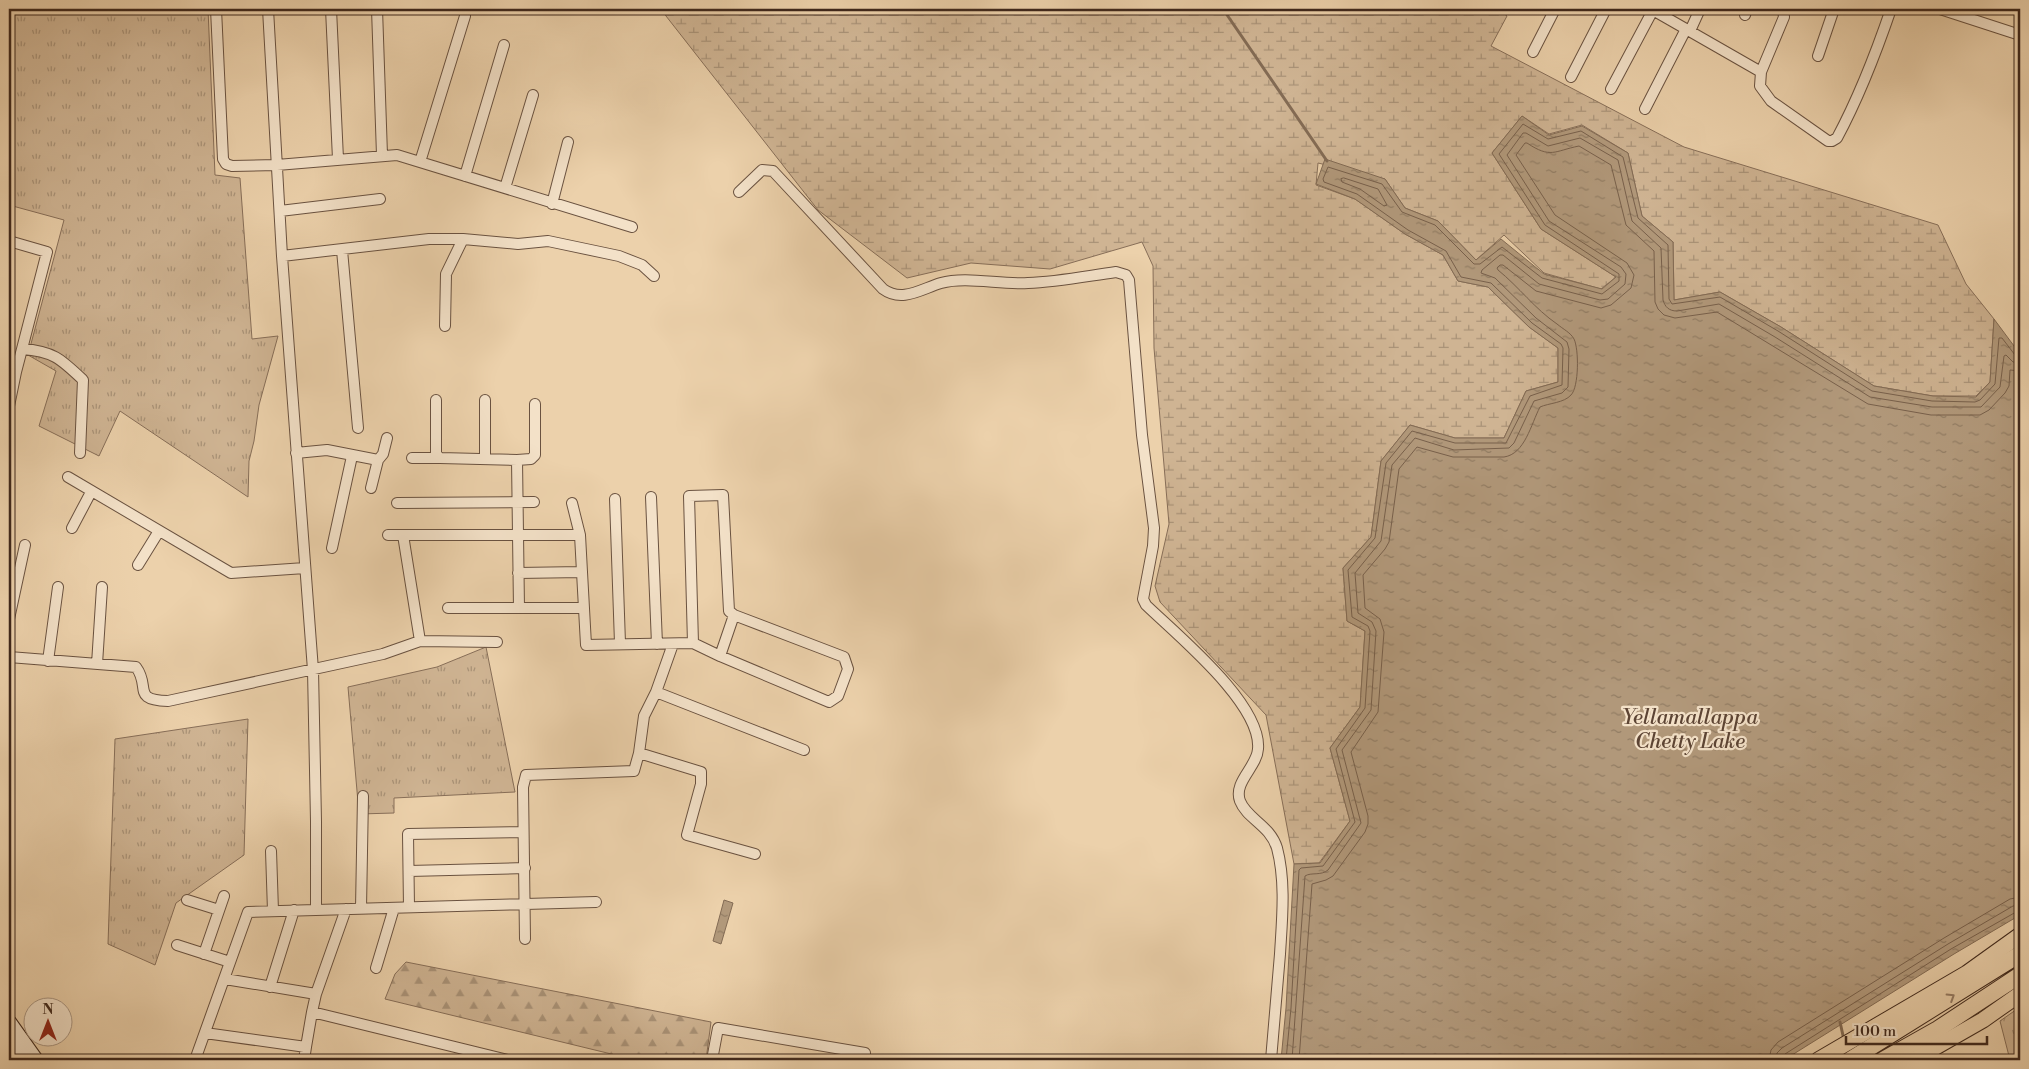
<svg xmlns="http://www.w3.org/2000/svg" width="2029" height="1069" viewBox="0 0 2029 1069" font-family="'Libre Bodoni',serif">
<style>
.grass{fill:url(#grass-tufts);stroke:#876e58}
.forest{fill:url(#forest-firs);stroke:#876e58}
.wetland{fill:url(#wetland-marsh);stroke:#876e58}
.water{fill:url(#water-ripples);stroke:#836b54}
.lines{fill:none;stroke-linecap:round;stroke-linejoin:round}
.shore{stroke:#78604b;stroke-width:1}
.stream{stroke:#836b54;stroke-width:3}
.minor-casing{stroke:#6a5240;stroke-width:12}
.secondary-casing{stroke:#3f281c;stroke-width:16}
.primary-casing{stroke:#3f281c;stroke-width:17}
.trunk-casing{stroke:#3f281c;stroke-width:18}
.minor{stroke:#f3e1c8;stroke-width:10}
.secondary{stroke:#f3e1c8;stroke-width:14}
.primary{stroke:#ecd1ab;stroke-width:15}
.trunk{stroke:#ecd1ab;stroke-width:16}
.oneway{stroke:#967c64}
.labels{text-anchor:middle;stroke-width:4.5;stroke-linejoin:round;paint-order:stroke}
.water-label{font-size:21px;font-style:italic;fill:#5c4434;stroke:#f3e1c8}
</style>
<defs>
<pattern id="grass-tufts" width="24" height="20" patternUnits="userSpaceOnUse" patternTransform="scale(1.25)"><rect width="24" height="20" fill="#cfb493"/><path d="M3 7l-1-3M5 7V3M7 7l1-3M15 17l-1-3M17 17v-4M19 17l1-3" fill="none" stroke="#a99277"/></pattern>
<pattern id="forest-firs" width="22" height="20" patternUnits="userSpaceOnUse" patternTransform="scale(1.25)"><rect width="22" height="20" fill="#cfb493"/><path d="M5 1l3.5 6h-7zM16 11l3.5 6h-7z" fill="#a99277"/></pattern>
<pattern id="wetland-marsh" width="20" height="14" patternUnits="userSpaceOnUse" patternTransform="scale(1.25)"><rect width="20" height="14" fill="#cfb493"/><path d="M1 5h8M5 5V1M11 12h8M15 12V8" fill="none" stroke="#a99277"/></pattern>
<pattern id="water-ripples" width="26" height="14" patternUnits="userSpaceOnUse" patternTransform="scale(1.25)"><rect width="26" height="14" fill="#b1987a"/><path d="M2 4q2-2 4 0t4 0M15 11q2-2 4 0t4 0" fill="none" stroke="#917c63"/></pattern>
</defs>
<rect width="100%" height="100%" fill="#ecd1ab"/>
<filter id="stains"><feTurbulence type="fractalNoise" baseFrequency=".004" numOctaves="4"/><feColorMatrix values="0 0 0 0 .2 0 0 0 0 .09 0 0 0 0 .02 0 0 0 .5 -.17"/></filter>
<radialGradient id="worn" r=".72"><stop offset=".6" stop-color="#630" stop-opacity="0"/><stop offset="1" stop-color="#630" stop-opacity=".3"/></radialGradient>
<!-- grass -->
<path class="grass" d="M 9,9 L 208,9 L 215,175 L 240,178 L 252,339 L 278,336 L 259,405 L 254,441 L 249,461 L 248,497 L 120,411 L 99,456 L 39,426 L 56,371 L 28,355 L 64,220 L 9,205 Z
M 486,647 L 515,792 L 394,798 L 394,813 L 359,814 L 348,687 L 437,667 Z
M 248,719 L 244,855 L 176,903 L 155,965 L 108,944 L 115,739 Z
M 2020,1007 L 2020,1060 L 2010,1060 L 2000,1021 Z"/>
<!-- forest -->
<path class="forest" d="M 406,962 L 711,1022 L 706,1060 L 636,1060 L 385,999 L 395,974 Z"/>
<!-- wetland -->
<path class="wetland" d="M 662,9 L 1498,9 L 1507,16 L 1491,46 L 1684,147 L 1938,225 L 1966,284 L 1994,319 L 1990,382 L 1976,396 L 1933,396 L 1874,386 L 1781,327 L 1720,292 L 1674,300 L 1673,242 L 1642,216 L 1628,153 L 1582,125 L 1549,134 L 1522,116 L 1492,153 L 1541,229 L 1616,277 L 1601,289 L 1544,273 L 1504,235 L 1476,260 L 1438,221 L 1405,208 L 1385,179 L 1318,163 L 1316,185 L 1355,199 L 1405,234 L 1443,255 L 1458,281 L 1488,287 L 1529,327 L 1558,348 L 1558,382 L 1526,391 L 1504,438 L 1455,438 L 1410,425 L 1381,461 L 1371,537 L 1343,568 L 1347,621 L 1365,631 L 1360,707 L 1330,748 L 1350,821 L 1319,863 L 1294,864 L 1266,715 L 1160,602 L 1155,586 L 1169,524 L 1154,348 L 1153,266 L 1142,242 L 1050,269 L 971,263 L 907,278 L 818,210 L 666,16 Z"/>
<!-- water -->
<path class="water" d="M 1522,116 L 1549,135 L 1582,126 L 1628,153 L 1642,216 L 1673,242 L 1674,300 L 1720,292 L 1781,327 L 1874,386 L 1933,396 L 1976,397 L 1990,382 L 1994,319 L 2020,354 L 2020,915 L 1954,954 L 1784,1060 L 1281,1060 L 1286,1008 L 1294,864 L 1320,863 L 1350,821 L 1330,748 L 1360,707 L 1365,631 L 1347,621 L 1343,568 L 1371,537 L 1381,461 L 1410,425 L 1455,438 L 1504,438 L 1526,391 L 1558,382 L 1558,348 L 1529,327 L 1488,287 L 1458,281 L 1443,255 L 1405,234 L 1355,199 L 1316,184 L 1325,159 L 1385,179 L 1405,208 L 1438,221 L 1476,260 L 1501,239 L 1544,274 L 1602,289 L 1616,277 L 1541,229 L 1492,153 Z
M 724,900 L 733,903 L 721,944 L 713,941 Z"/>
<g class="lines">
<!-- shore -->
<path class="shore" d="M 1344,178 L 1378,189 L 1387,205 L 1384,206 L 1360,189 L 1342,182 L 1341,179 Z
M 1286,1060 L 1291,1008 L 1299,870 L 1301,868 L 1323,866 L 1355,822 L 1336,749 L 1365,708 L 1370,631 L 1368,626 L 1352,617 L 1348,570 L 1375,538 L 1386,463 L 1412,431 L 1455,443 L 1506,443 L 1530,396 L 1562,385 L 1563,348 L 1561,344 L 1532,323 L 1491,283 L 1461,277 L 1446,251 L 1408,230 L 1357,194 L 1324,182 L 1323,179 L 1328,167 L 1382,184 L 1402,212 L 1435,225 L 1474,264 L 1480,264 L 1502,247 L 1542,278 L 1602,294 L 1619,281 L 1619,274 L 1545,225 L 1499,154 L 1523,124 L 1548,139 L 1581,131 L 1623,157 L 1638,218 L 1668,245 L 1669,299 L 1672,304 L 1720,297 L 1778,331 L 1872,391 L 1932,401 L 1975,402 L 1980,400 L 1995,384 L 1999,338 L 2002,338 L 2015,355 L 2020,357
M 1292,1060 L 1305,876 C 1311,872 1321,876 1328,870 L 1361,823 L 1342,750 L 1371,710 L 1376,631 L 1372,622 L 1358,613 L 1355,573 L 1381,541 L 1392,465 L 1415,438 L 1454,450 L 1509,448 L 1514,443 L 1534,401 L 1562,393 L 1568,387 L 1569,349 L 1567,342 L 1536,318 L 1495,278 L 1481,273 L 1482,270 L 1500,255 L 1503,255 L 1539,284 L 1600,300 L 1608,299 L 1625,284 L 1626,274 L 1621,267 L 1549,221 L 1507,155 L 1523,133 L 1526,133 L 1548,146 L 1580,138 L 1618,160 L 1632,221 L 1661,248 L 1663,300 C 1665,307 1669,311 1677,311 L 1719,304 L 1775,337 L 1870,397 L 1932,407 L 1981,407 L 2000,387 L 2004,356 L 2006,355 L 2013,362 L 2020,363
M 1299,1060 L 1312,884 L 1326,880 L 1333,876 L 1365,832 L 1368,824 L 1368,816 L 1351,752 L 1378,712 L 1384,632 L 1380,619 L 1365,608 L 1363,575 L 1385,549 L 1389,542 L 1399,469 L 1417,447 L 1453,457 L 1504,457 C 1525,454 1531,424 1540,407 C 1549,403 1564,403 1571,395 C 1579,387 1579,349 1574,339 C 1571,333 1563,329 1557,324 C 1535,309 1519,287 1498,270 L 1497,268 L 1500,265 L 1503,265 L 1536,291 L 1601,308 L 1611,305 L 1631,288 L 1634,275 L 1627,263 L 1555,215 L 1516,155 L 1525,143 L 1527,143 C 1551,159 1554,151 1579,146 L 1611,165 L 1626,225 L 1654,251 L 1655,302 L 1658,309 L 1664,315 L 1675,318 L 1717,312 L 1868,404 L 1931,415 L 1980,415 L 1989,410 L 2005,393 L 2009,386 L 2010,370 L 2020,371
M 1769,1060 L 1771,1050 L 1778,1042 L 1944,938 L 2010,899 L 2020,897
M 1776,1060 L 1777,1053 L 1782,1048 L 1948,944 L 2013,906 L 2020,905
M 1782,1060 L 1785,1054 L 1951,949 L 2016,912 L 2020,911"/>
<!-- stream -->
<path class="stream" d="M 1223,9 L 1327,161
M 1840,1022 L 1844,1040"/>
<!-- minor casing -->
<g class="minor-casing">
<path id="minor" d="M 216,9 L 223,159 L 226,164 L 232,166 L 277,165 L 397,155 L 632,227
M 268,9 L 282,256 L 313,670 L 316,821 L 316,910
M 331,9 L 338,159
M 377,9 L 382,155
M 1651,9 L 1761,72
M 1783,9 L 1784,17 L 1761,72 L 1760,86 L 1771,101 L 1828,141 L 1832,141 L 1837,138 C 1859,97 1876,53 1891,9
M 1940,9 L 2020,35
M 1745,15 L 1747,9
M 1690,31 L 1700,9
M 1533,52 L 1555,9
M 1818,56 L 1834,9
M 1571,77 L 1606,9
M 1611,89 L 1653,10
M 1645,109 L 1686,29
M 420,162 L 465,16
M 465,176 L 504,45
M 505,188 L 533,95
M 739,192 L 762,170 L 773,171 L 883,289 C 902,303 921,289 941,283 C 966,276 1001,285 1028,283 C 1057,282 1087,276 1116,272 L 1126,275 L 1129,280 L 1142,435 L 1154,528 L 1153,546 L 1143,599 L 1146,605 C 1177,635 1262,704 1258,749 C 1257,767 1233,782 1240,801 C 1247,819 1270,825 1277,848 C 1286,882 1282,920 1280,954 C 1277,990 1274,1025 1271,1060
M 552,204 L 568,142
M 280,211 L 380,199
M 9,241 L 47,252 L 22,349
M 342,250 L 358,428
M 282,256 L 429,239 L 463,239 L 518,244 L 548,241 L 619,256 L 642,265 L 654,276
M 445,326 L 446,274 L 463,239
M 9,370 L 16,372 L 9,406
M 16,372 L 22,349 C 53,351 61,359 83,380 L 80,453
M 436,400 L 436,454 L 440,458 L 517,460
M 485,400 L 485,459
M 296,453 L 327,450 L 378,460 L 383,454 L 387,438
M 412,458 L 440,458
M 68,477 L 231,573 L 305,568
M 371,488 L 378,460
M 651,497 L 657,644
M 615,499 L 620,643
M 397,503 L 534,502
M 572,503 L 580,535 L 582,572
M 72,528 L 91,492
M 388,535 L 580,535
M 403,535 L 420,641
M 332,548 L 352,456
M 138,565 L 159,531
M 518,573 L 582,572 L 586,645 L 693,643 L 720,656
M 448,608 L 584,608
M 519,608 L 517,460 L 531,459 L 535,455 L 535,404
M 9,619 L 25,545
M 693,643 L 689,496 L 723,495 L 729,611 L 734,615 L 844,657 L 848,669 L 838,696 L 829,702 L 720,656 L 734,615
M 9,657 L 136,667 C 151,687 131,700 168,701 L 383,654 L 420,641 L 497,642
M 48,661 L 58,587
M 97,664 L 102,587
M 656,692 L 804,750
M 639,753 L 644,716 L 656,692 L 673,644
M 271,851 L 273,911
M 409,871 L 525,868
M 187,900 L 219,910
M 409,907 L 408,834 L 523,832
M 361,908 L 363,796
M 525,939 L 523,787 L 526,775 L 634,771 L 639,753 L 701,772 L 701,784 L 687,835 L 755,854
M 177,945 L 230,962
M 204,954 L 224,896
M 376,968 L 394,908
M 225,979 L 316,994
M 270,987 L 294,910
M 312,1012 L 316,994 L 346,909
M 205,1033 L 306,1047 L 312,1012 L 508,1060
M 195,1060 L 248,912 L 596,902
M 304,1060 L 306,1047
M 712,1060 L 718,1028 L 865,1053"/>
</g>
<!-- secondary casing -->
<g class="secondary-casing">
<path id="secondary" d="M 9,1022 L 36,1060
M 9,1040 L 24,1060"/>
</g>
<!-- primary casing -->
<g class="primary-casing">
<path id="primary" d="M 1818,1060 L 1967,973 L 2020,935
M 1913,1060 L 1983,1020 L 2020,994"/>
</g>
<!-- trunk casing -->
<g class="trunk-casing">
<path id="trunk" d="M 1850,1060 L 2020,954
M 1883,1060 L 1938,1029 L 2020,975"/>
</g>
<!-- minor -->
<use href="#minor" class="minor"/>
<!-- secondary -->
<use href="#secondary" class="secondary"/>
<!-- primary -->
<use href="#primary" class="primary"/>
<!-- trunk -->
<use href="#trunk" class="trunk"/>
</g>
<!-- one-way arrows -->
<defs><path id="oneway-chevron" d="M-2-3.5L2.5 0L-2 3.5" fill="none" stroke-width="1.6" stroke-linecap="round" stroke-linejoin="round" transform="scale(1.25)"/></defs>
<use class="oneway" href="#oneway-chevron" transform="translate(1951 997) rotate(-32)"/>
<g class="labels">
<!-- water labels -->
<g class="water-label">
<text x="1690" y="724">Yellamallappa<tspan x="1690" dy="24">Chetty Lake</tspan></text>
</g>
</g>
<!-- margin -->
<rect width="2029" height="1069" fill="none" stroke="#ecd1ab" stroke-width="30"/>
<rect x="10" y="10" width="2009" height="1049" fill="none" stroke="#3f281c" stroke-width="2.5"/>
<rect x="15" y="15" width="1999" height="1039" fill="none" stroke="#3f281c"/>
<!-- north arrow -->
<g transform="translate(48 1022)"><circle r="24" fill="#f3e1c8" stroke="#ab9783"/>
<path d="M0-4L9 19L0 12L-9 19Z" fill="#8f2418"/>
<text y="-8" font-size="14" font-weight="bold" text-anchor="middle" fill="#3f281c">N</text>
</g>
<!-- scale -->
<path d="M1846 1036v8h141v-8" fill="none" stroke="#3f281c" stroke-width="2.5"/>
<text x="1854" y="1036" font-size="15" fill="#3f281c" stroke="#f3e1c8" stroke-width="4" paint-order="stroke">100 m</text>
<rect width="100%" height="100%" filter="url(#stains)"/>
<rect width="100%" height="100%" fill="url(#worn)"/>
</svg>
